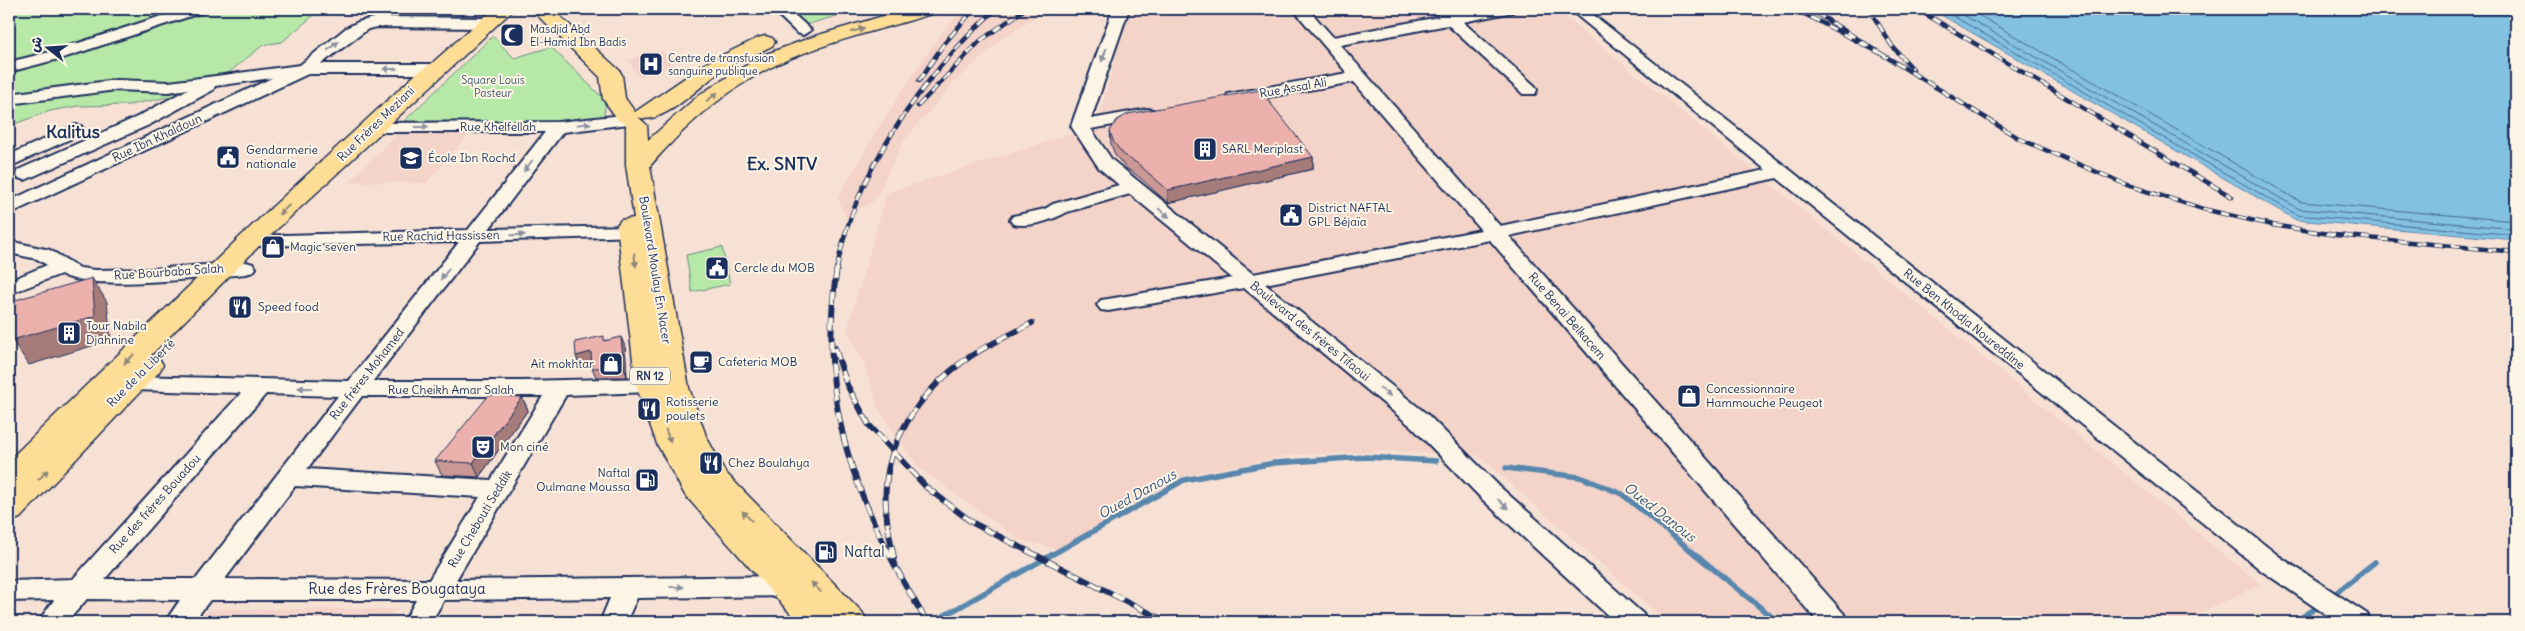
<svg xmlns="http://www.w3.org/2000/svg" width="2525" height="631" viewBox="0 0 2525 631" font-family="Delius,'Playpen Sans Arabic',sans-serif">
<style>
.built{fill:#f4d3c8}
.green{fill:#b6e8a8;stroke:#688c83}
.water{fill:#83c1e3;stroke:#5987ae}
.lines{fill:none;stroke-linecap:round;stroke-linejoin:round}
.shore{stroke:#456993;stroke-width:1}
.stream{stroke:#5987ae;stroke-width:5.5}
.minor-casing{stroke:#1b2f5e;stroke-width:4}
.major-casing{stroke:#1b2f5e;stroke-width:3}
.minor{fill:#fcf5e5;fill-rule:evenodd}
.major{fill:#fedd96;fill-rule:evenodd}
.rail-far1-casing{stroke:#1b2f5e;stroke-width:4.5}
.rail-casing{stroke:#1b2f5e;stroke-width:6}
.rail-far1{stroke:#fcf5e5;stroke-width:3;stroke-dasharray:9;stroke-linecap:butt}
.rail{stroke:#fcf5e5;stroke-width:4.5;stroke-dasharray:12;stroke-linecap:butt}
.wall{fill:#cb9895;stroke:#1b2f5e}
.shaded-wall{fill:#a57c79;stroke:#1b2f5e}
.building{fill:#ecb1ad;stroke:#1b2f5e}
.oneway{fill:#8c867a}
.oneway2{fill:#8c92a2}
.labels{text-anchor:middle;stroke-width:4;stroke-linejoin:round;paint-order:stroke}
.far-poi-label{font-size:11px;fill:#1b2f5e;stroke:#fcf5e5;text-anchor:start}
.far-park-label{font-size:11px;fill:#3a546d;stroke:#fcf5e5}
.shield{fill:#fcf5e5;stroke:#5e6a86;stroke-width:1}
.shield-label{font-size:11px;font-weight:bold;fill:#1b2f5e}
.street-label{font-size:12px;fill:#1b2f5e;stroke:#fcf5e5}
.poi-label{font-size:12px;fill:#1b2f5e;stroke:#fcf5e5;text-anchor:start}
.water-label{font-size:14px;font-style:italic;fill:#35547f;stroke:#fcf5e5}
.near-poi-label{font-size:15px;fill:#1b2f5e;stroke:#fcf5e5;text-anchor:start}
.near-street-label{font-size:15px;fill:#1b2f5e;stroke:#fcf5e5}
.district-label{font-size:18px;font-weight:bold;fill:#1b2f5e;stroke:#fcf5e5}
</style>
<rect width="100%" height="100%" fill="#f7e1d4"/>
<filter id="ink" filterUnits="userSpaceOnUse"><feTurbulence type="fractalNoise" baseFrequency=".02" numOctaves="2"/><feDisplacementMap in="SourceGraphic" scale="10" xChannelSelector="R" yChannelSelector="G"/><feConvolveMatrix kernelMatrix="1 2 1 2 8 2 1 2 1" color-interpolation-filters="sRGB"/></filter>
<g filter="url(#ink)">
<!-- built -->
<path class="built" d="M 964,9 L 1047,9 L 1003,38 L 954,82 L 903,142 L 874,201 L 845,217 L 838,198 L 876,131 L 915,71 L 942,33 Z
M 1128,9 L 1556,9 L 2260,584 L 2182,622 L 1667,622 L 1478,455 L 1387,451 L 1290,455 L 1180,477 L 1061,550 L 1020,540 L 919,468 L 879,410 L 864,364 L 847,331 L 887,193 L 1064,136 L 1096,130 Z
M 664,51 L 675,67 L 638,77 L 628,60 Z
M 408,129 L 474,129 L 426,183 L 349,182 L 398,133 Z
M 209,609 L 397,609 L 388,622 L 199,622 Z"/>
<!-- green -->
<path class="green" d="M 9,9 L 321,9 L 282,42 L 263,45 L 222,78 L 235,80 L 231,84 L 129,105 L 78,106 L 50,111 L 9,126 Z
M 780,9 L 860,9 L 795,28 Z
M 493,36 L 514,58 L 551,47 L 606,101 L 604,115 L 588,122 L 404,121 Z
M 722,247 L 730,284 L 692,292 L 686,255 Z"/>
<!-- water -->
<path class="water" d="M 1931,9 L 2516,9 L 2516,240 L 2296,220 Z"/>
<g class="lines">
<!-- shore -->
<path class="shore" d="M 1941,9 L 2297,215 L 2516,235
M 1953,9 L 2299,209 L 2516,229
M 1968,9 L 2301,202 L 2516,221"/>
<!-- stream -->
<path class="stream" d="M 1506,468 L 1580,477 L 1622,494 L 1778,622
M 2332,596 L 2375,562
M 933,622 L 1184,480 L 1274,463 L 1366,457 L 1436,461
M 2294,622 L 2321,605"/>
<!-- minor casing -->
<g class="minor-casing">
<path id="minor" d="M 183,9 L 206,9 L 203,12 L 66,57 L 9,72 L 9,62 L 54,51 Z
M 772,9 L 788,9 L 811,30 L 803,35 L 797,33 Z
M 1113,9 L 1129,9 L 1091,119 L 1147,109 L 1153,110 L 1156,114 L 1153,118 L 1147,119 L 1091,129 L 1112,160 L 1253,274 L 1481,230 L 1354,82 L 1234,103 L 1228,102 L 1226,98 L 1228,94 L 1234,93 L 1347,73 L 1293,9 L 1308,9 L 1333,37 L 1439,17 L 1435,12 L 1438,9 L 1448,9 L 1455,14 L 1484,9 L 1515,9 L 1513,12 L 1463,22 L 1535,86 L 1537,90 L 1535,94 L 1523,94 L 1448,25 L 1340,45 L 1500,226 L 1766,170 L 1569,9 L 1586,9 L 2280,557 L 2367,614 L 2371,622 L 2337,622 L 2262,571 L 1777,178 L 1509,236 L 1844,614 L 1847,622 L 1818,622 L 1490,240 L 1265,284 L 1428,415 L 1500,487 L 1643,614 L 1647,622 L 1615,622 L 1482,499 L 1412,427 L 1244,288 L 1108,311 L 1101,310 L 1097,305 L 1101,300 L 1108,299 L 1232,278 L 1130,194 L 1067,212 C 1053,220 1029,228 1013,224 L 1010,220 L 1013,216 L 1045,209 L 1053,204 L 1119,185 L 1099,168 L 1071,126 Z
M 377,17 L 489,18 L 497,23 L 489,28 L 377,27 L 368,29 L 321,64 L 439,64 L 447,69 L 439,74 L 308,74 L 9,214 L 9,201 L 272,78 L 215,86 L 213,90 L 149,125 L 25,180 L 18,178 L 16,174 L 18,170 L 137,117 L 188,89 L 169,92 L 116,90 L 9,104 L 9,94 L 116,80 L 169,82 L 300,65 L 346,28 L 358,22 Z
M 623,115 L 629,116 L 632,120 L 629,124 L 563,132 L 489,229 L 631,226 L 638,228 L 641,232 L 638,236 L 480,241 L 373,381 L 521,381 L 651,378 L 659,380 L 662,385 L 659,390 L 651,392 L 566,395 L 456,580 L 785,576 L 794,579 L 798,586 L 794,593 L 785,596 L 637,598 L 626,622 L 600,622 L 610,598 L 444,600 L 431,622 L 404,622 L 416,600 L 210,600 L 193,622 L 165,622 L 180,600 L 87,599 L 67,622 L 38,622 L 54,600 L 9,601 L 9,581 L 73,579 L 241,393 L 131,390 L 123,388 L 120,383 L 123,378 L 131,376 L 349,381 L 459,242 L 251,246 L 244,244 L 241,240 L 244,236 L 468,230 L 545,132 L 373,132 L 367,131 L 364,127 L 367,123 L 558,122 ZM 266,394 L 338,396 L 196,579 L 105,579 ZM 362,396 L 543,396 L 491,480 L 307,469 ZM 295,486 L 480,497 L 429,580 L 225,579 Z
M 75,125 L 81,126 L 84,130 L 81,134 L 9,167 L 9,155 Z
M 9,241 L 50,250 L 80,268 L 95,270 L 151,269 L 246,262 L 253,264 L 256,268 L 253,272 L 246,274 C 208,277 90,292 61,274 L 9,294 L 9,281 L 47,265 L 37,259 L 9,253 Z"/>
</g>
<!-- major casing -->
<g class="major-casing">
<path id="major" d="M 493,9 L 514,9 L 260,245 L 150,356 L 159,358 L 163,365 L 159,372 L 20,518 L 9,522 L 9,460 L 242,235 L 417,73 L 431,64 Z
M 531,9 L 552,9 L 619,70 L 622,75 L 625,98 L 635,112 L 708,62 L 758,38 L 765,36 L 772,38 L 775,42 L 772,46 C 756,54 739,61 723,70 C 703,82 662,128 638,117 L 647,125 L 648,140 L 699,95 L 761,56 L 815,36 L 907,9 L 937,9 L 934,13 C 882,30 827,41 778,64 C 729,87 685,125 650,166 L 689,388 L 706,436 L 725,472 L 862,612 L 868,622 L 798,622 L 685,495 L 657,444 L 636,385 L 617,225 L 621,220 L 634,218 L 626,165 L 626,123 L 619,121 L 603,99 L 600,77 Z"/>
</g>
<!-- minor -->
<use href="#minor" class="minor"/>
<!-- major -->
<use href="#major" class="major"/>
<!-- rail-far1 casing -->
<g class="rail-far1-casing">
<path id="rail-far1" d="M 1795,9 L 1880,53 L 1810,9
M 1869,9 L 1892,46 L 1913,69
M 1917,9 L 2232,197
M 1880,53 L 2020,139 L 2127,185 L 2203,209 L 2272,225 L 2336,235 L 2516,252
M 919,81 L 943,45 L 974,9
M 918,106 L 980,41 L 1025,9
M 837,269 C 853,174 925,73 996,9"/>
</g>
<!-- rail casing -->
<g class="rail-casing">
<path id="rail" d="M 837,268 C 815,404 858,508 927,622
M 835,348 L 847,385 L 869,425 L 926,487 L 973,523 L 1167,622
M 894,558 C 889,535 884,510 886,486 C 890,433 926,387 968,358 C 988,344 1011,335 1032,323"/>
</g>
<!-- rail-far1 -->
<use href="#rail-far1" class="rail-far1"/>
<!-- rail -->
<use href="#rail" class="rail"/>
</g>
<!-- wall -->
<path class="wall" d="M 1110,131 L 1313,157 L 1313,169 L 1168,203 L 1138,176 L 1126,168 L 1115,155 L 1111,144 Z
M 606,340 L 625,346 L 627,377 L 596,377 L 592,368 L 592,362 L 579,365 Z
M 522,397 L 528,410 L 479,477 L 442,475 L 435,461 Z"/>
<!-- shaded-wall -->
<path class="shaded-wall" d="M 1313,157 L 1313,169 L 1168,203 L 1168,190 Z
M 92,278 L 107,302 L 111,340 L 29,365 L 12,340 Z
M 621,337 L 625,346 L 627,377 L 624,367 Z
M 591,352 L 595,362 L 579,365 L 576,356 Z
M 522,397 L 528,410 L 479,477 L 473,463 Z"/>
<!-- building -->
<path class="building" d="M 1260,90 L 1313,157 L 1168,190 L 1137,163 L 1125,156 L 1114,143 L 1110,131 L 1117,120 L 1128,114 Z
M 92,278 L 95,316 L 12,340 L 12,301 Z
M 604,336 L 604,341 L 621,337 L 624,367 L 592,368 L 591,352 L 576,356 L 575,342 Z
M 489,395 L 522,397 L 473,463 L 435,461 Z"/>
<!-- one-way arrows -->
<defs><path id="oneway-solid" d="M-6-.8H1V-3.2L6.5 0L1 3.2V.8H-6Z" transform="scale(1.25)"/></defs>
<g class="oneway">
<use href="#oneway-solid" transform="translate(858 30) rotate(-17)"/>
<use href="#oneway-solid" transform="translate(712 97) rotate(-37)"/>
<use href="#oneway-solid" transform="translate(284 210) rotate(138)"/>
<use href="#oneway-solid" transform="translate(635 260) rotate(82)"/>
<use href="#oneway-solid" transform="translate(129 359) rotate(136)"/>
<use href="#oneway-solid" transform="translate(668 436) rotate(70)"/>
<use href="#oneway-solid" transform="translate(43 475) rotate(-46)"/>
<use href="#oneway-solid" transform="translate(747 516) rotate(-134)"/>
<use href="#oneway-solid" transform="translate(816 587) rotate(-134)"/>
</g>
<g class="oneway2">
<use href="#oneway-solid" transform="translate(333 46) rotate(-38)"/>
<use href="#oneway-solid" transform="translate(1104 55) rotate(110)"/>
<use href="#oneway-solid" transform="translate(390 69) rotate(-180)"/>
<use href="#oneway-solid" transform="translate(584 124) rotate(-6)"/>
<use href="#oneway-solid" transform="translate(422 127)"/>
<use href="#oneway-solid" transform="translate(528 166) rotate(127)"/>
<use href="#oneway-solid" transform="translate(1164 213) rotate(39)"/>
<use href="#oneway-solid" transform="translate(518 235) rotate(-1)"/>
<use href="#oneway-solid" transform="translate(445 274) rotate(128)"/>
<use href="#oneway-solid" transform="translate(305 388) rotate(-178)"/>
<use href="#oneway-solid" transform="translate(1385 392) rotate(39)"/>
<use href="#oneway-solid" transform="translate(1503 504) rotate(43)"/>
<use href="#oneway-solid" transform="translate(677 587)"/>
</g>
</g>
<!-- icons -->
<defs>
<g id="mosque-square" transform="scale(1.25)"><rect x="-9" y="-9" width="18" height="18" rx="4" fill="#1b2f5e" stroke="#fcf5e5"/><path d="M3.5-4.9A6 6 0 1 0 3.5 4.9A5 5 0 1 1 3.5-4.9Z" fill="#fff"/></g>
<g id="hospital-square" transform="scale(1.25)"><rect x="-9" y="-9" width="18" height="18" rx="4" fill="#1b2f5e" stroke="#fcf5e5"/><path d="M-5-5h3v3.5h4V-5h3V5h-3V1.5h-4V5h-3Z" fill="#fff"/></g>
<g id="building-square" transform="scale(1.25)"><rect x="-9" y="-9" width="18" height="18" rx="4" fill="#1b2f5e" stroke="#fcf5e5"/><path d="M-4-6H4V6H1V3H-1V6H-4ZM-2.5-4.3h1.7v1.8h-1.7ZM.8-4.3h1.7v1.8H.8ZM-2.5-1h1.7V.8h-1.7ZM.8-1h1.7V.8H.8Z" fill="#fff"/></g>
<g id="civic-square" transform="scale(1.25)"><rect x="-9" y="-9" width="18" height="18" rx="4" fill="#1b2f5e" stroke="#fcf5e5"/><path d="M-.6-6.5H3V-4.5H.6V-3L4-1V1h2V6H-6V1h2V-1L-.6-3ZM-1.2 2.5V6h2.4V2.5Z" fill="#fff"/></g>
<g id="school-square" transform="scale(1.25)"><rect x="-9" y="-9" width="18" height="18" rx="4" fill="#1b2f5e" stroke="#fcf5e5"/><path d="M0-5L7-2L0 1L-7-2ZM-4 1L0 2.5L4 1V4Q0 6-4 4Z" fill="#fff"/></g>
<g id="shop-square" transform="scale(1.25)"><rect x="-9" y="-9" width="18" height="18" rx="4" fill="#1b2f5e" stroke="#fcf5e5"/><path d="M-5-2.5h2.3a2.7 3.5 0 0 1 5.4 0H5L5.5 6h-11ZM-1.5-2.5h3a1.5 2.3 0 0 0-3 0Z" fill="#fff"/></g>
<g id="restaurant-square" transform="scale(1.25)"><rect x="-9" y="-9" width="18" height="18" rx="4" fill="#1b2f5e" stroke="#fcf5e5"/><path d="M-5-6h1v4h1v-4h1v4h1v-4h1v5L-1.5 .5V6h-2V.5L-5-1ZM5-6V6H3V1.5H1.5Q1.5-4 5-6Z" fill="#fff"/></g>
<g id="cafe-square" transform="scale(1.25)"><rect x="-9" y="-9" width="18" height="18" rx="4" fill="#1b2f5e" stroke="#fcf5e5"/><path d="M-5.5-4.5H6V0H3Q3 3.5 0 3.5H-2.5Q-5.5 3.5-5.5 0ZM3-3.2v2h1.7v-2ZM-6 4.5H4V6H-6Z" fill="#fff"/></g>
<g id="theatre-square" transform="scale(1.25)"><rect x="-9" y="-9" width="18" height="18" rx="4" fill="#1b2f5e" stroke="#fcf5e5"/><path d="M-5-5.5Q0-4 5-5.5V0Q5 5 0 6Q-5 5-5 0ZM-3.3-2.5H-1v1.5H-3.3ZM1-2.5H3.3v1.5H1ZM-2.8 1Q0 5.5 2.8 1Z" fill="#fff"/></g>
<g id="fuel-square" transform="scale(1.25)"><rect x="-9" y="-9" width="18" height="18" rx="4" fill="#1b2f5e" stroke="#fcf5e5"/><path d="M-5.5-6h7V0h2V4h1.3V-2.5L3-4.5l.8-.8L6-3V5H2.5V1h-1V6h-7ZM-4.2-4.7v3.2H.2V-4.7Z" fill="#fff"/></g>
</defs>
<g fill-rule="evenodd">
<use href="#mosque-square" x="512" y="35"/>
<use href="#hospital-square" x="651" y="64"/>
<use href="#building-square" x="1205" y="149"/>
<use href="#civic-square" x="228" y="157"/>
<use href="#school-square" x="411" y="158"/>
<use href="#civic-square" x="1291" y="215"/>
<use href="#shop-square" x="273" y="247"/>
<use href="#civic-square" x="717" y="268"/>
<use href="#restaurant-square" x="240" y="307"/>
<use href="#building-square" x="69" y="333"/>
<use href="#cafe-square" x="701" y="362"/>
<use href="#shop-square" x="611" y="364"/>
<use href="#shop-square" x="1689" y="396"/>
<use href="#restaurant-square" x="649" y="409"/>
<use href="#theatre-square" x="483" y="447"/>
<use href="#restaurant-square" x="711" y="463"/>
<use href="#fuel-square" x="647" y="480"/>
<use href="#fuel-square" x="826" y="552"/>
</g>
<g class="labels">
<!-- far-poi labels -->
<g class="far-poi-label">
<text x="530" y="33">Masdjid Abd<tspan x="530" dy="13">El-Hamid Ibn Badis</tspan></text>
<text x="668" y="62">Centre de transfusion<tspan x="668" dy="13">sanguine publique</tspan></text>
</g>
<!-- far-park labels -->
<g class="far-park-label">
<text x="493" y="84">Square Louis<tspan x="493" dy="13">Pasteur</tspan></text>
</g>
<!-- shield labels -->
<rect class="shield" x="630" y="367.5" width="40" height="17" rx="4"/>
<g class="shield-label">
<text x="650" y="380">RN 12</text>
</g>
<!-- street labels -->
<g class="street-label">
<text transform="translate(1293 88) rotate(-10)" y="4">Rue Assal Ali</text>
<text transform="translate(376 124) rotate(-44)" y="4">Rue Frères Meziani</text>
<text x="498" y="131">Rue Khelfellah</text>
<text transform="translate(157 138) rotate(-25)" y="4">Rue Ibn Khaldoun</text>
<text transform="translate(441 236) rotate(-1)" y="4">Rue Rachid Hassissen</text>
<text transform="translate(655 270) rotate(81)" y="4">Boulevard Moulay En Nacer</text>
<text transform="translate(169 272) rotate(-4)" y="4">Rue Bourbaba Salah</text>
<text transform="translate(1567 316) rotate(49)" y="4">Rue Benai Belkacem</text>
<text transform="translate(1964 319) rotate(39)" y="4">Rue Ben Khodja Noureddine</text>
<text transform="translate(1310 331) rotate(39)" y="4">Boulevard des frères Tifaoui</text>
<text transform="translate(141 373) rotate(-45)" y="4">Rue de la Liberté</text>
<text transform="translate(367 374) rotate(-52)" y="4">Rue frères Mohamed</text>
<text x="451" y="394">Rue Cheikh Amar Salah</text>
<text transform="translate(155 504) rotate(-48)" y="4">Rue des frères Bouadou</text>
<text transform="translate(480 519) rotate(-59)" y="4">Rue Chebouti Seddik</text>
</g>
<!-- poi labels -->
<g class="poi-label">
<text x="1222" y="153">SARL Meriplast</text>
<text x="246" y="154">Gendarmerie<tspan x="246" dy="14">nationale</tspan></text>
<text x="428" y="162">École Ibn Rochd</text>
<text x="1308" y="212">District NAFTAL<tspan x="1308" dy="14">GPL Béjaïa</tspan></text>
<text x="290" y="251">Magic seven</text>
<text x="734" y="272">Cercle du MOB</text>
<text x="258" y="311">Speed food</text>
<text x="86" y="330">Tour Nabila<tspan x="86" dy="14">Djahnine</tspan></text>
<text x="718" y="366">Cafeteria MOB</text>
<text x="594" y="368" text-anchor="end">Ait mokhtar</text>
<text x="1706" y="393">Concessionnaire<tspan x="1706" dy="14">Hammouche Peugeot</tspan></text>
<text x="666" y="406">Rotisserie<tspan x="666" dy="14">poulets</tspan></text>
<text x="500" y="451">Mon ciné</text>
<text x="728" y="467">Chez Boulahya</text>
<text x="630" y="477" text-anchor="end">Naftal<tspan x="630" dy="14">Oulmane Moussa</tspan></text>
</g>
<!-- water labels -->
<g class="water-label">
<text transform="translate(1137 494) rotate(-29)" y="5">Oued Danous</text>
<text transform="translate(1660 512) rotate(38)" y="5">Oued Danous</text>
</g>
<!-- near-poi labels -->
<g class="near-poi-label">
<text x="844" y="557">Naftal</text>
</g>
<!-- near-street labels -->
<g class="near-street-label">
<text x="397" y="594">Rue des Frères Bougataya</text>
</g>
<!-- district labels -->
<g class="district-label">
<text x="73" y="138">Kalitus</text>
<text x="782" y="170">Ex. SNTV</text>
</g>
</g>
<!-- margin -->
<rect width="2525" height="631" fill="none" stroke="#fcf5e5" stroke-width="30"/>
<rect x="15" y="15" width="2495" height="601" fill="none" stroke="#1b2f5e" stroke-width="2" filter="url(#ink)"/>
<!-- north arrow -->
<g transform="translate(48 48) rotate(287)" stroke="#fcf5e5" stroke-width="4" paint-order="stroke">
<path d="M0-4L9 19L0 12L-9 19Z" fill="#1b2f5e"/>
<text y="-8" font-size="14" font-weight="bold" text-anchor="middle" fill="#1b2f5e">ش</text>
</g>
</svg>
